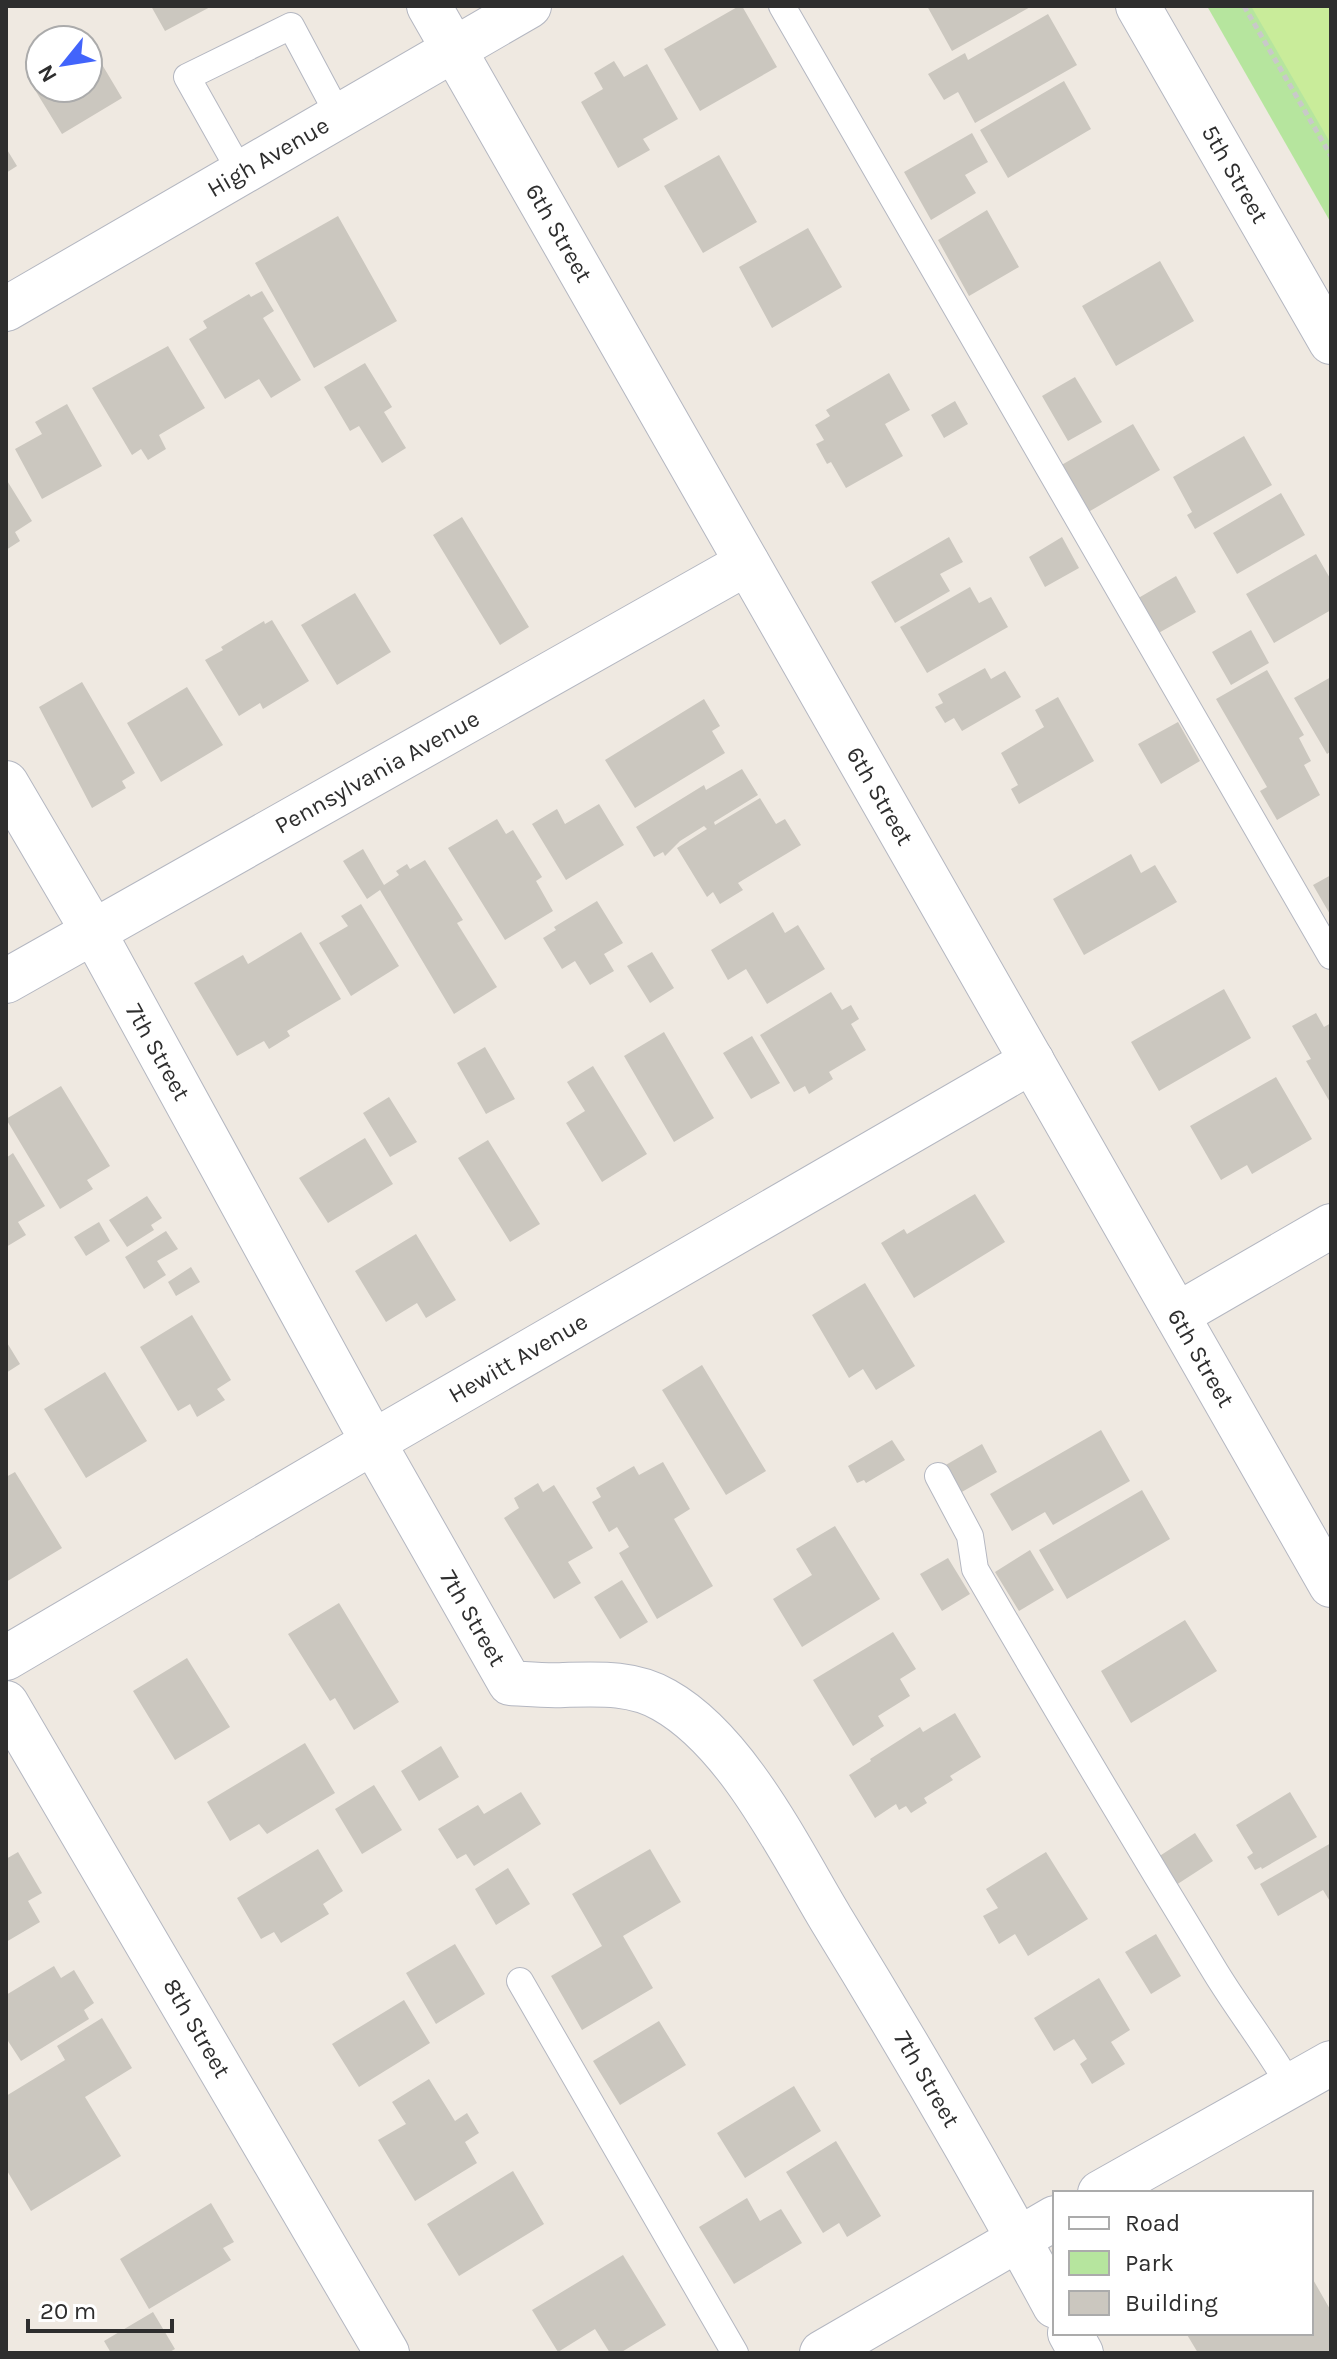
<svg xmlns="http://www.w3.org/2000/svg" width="1337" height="2359" viewBox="0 0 1337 2359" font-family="Karla,sans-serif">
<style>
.green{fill:#b6e59e}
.pitch{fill:#c9ec9a}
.building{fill:#cbc7bf}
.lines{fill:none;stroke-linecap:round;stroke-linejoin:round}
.lane-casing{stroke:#b4b7c1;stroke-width:28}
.street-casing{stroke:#b4b7c1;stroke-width:46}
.secondary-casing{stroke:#b4b7c1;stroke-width:46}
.path{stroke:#c9c9c9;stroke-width:5;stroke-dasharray:6 4;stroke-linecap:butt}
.lane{stroke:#fff;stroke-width:26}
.street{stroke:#fff;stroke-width:44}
.secondary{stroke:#fff;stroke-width:44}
.labels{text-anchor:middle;stroke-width:6;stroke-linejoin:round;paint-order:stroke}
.street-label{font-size:24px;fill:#2e2e2e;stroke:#fff}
</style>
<rect width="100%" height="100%" fill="#efe9e1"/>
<!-- green -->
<path class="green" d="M 1207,6 L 1331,6 L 1331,223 Z"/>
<!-- pitch -->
<path class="pitch" d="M 1251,6 L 1331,6 L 1331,144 Z"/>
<!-- building -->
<path class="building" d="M 151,6 L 212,6 L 165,31 Z
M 739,6 L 742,6 L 777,67 L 700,111 L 664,49 Z
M 927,6 L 1032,6 L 952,51 Z
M 1048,14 L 1077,65 L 975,123 L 958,92 L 944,100 L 928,74 L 965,53 L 968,60 Z
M 88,41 L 122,98 L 62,134 L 27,77 L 40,69 L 40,88 L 88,88 Z
M 614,61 L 624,77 L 647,64 L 678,119 L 643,139 L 650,150 L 618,168 L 581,102 L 603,89 L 594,73 Z
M 1064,81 L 1091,129 L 1008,178 L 980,130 Z
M 972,133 L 988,162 L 965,175 L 976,193 L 931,220 L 904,172 Z
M 6,148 L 17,166 L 6,173 Z
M 719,155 L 757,222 L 703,253 L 664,186 Z
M 987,210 L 1019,267 L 969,296 L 938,240 Z
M 338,216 L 397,321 L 314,368 L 255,263 Z
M 808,228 L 842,287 L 772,328 L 739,267 Z
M 1160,261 L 1194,321 L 1116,366 L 1082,306 Z
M 262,291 L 274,311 L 263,318 L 301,380 L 271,398 L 259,379 L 225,399 L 189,339 L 207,328 L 203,321 L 249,294 L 251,297 Z
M 168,346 L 205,408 L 159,435 L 166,449 L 148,460 L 141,449 L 132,455 L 92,388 Z
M 365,363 L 392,407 L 384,412 L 406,448 L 382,463 L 359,426 L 350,431 L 324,387 Z
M 889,373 L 910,410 L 885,424 L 903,456 L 846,488 L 831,462 L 827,464 L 816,444 L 824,440 L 815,425 L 830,416 L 826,410 Z
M 1075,377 L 1102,422 L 1068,441 L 1042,396 Z
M 955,401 L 968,424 L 944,438 L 931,415 Z
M 67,404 L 102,466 L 42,499 L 15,449 L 42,434 L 35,422 Z
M 1133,424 L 1160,470 L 1085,514 L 1058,467 Z
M 1244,436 L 1272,485 L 1195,529 L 1187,515 L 1192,512 L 1173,477 Z
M 6,479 L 32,521 L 15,532 L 20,541 L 6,550 Z
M 1281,493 L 1305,535 L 1237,574 L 1213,533 Z
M 462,517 L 529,627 L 500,645 L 433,535 Z
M 949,537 L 963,562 L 940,574 L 950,591 L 895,623 L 871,582 Z
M 1062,537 L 1079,568 L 1045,587 L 1029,557 Z
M 1316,554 L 1331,580 L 1331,610 L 1274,643 L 1246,594 Z
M 1176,576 L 1196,612 L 1155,635 L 1135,600 Z
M 970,587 L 979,603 L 991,597 L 1008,627 L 927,673 L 900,627 Z
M 355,593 L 391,652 L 337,685 L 301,625 Z
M 272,620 L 309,681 L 263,709 L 260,703 L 239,716 L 205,660 L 223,650 L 221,647 L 264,621 L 265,624 Z
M 1251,630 L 1269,663 L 1231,685 L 1212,652 Z
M 985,668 L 991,679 L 1005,671 L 1021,697 L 962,731 L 954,718 L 945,723 L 935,707 L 943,703 L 938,694 Z
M 1267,670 L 1304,735 L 1299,738 L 1311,761 L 1304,765 L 1320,795 L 1277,820 L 1260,791 L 1267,787 L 1216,699 Z
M 1331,677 L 1331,751 L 1327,754 L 1294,698 Z
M 82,682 L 135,773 L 122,781 L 126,788 L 92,808 L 39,707 Z
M 187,687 L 223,745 L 161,782 L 127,723 Z
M 1058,697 L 1094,761 L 1019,804 L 1011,789 L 1018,785 L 1001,753 L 1044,727 L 1035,710 Z
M 704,699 L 720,726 L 712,731 L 725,753 L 635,808 L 605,760 Z
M 1178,722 L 1200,761 L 1161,784 L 1138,744 Z
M 742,769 L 758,795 L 714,822 L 715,825 L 760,798 L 776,824 L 785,819 L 801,845 L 738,883 L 743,890 L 720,904 L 713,892 L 707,897 L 677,848 L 707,829 L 704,826 L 680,841 L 665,856 L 663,852 L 654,857 L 636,827 L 704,785 L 706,790 Z
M 599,804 L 624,845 L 566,880 L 532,824 L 557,809 L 565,824 Z
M 497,819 L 506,834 L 513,830 L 542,877 L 536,881 L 553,911 L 505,940 L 448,848 Z
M 363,849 L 384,885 L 399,875 L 396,871 L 407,864 L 410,869 L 425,860 L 463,920 L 457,923 L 497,987 L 454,1014 L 380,890 L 367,899 L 343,861 Z
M 1131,854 L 1141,873 L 1155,865 L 1177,902 L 1084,955 L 1053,899 Z
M 1331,875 L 1331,916 L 1313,885 Z
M 597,901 L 623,943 L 604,954 L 614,971 L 590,985 L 575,961 L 562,969 L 543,938 L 556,930 L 554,927 Z
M 361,904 L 399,966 L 351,996 L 319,943 L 348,926 L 341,916 Z
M 773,912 L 785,933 L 798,925 L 825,969 L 767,1004 L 746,969 L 728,980 L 711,950 Z
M 301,932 L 341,999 L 287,1031 L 290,1036 L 269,1049 L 264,1041 L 237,1056 L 194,983 L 243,955 L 248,964 Z
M 652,952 L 674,988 L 650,1003 L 627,966 Z
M 1224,989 L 1251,1038 L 1159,1091 L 1131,1042 Z
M 831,992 L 842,1010 L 851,1005 L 859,1019 L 851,1024 L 866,1050 L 829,1072 L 833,1079 L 809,1094 L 805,1086 L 794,1092 L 760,1035 Z
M 1316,1013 L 1324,1027 L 1331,1023 L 1331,1104 L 1306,1061 L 1311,1059 L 1292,1026 Z
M 664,1032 L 714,1118 L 674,1142 L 624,1056 Z
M 752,1036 L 780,1083 L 751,1099 L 723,1053 Z
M 485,1047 L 515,1099 L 486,1114 L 457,1063 Z
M 593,1066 L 647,1154 L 602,1182 L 566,1123 L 585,1111 L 567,1082 Z
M 1276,1077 L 1312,1139 L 1252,1174 L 1247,1165 L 1221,1180 L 1190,1126 Z
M 61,1086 L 110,1166 L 87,1180 L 93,1189 L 60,1209 L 6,1119 Z
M 389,1097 L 417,1142 L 390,1157 L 363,1113 Z
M 365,1138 L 393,1184 L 328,1223 L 299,1178 Z
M 488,1140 L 540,1224 L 510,1242 L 458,1158 Z
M 13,1153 L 45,1206 L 18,1222 L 26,1235 L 6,1247 L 6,1158 Z
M 975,1194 L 1005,1242 L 914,1298 L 881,1243 L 904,1229 L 907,1234 Z
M 147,1196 L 162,1218 L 151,1225 L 154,1230 L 127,1247 L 109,1220 Z
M 99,1222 L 110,1241 L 86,1256 L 74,1237 Z
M 166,1231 L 178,1249 L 157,1261 L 166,1275 L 144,1289 L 125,1257 Z
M 416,1234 L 456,1300 L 426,1318 L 417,1303 L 386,1322 L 355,1271 Z
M 191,1267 L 200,1282 L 176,1296 L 168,1282 Z
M 865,1283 L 915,1366 L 876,1390 L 863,1369 L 849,1378 L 812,1315 Z
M 192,1315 L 231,1380 L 217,1389 L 225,1400 L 197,1417 L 190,1404 L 178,1411 L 140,1347 Z
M 6,1341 L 20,1364 L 6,1373 Z
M 702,1365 L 766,1471 L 726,1495 L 662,1390 Z
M 105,1372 L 147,1441 L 86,1478 L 44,1409 Z
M 1101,1430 L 1130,1481 L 1053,1525 L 1045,1512 L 1012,1531 L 990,1494 Z
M 892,1440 L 905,1460 L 866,1483 L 864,1480 L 857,1483 L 848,1466 Z
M 982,1444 L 997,1472 L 960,1493 L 944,1466 Z
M 663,1462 L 690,1509 L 674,1519 L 713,1586 L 657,1619 L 619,1553 L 629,1547 L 617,1527 L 609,1532 L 592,1502 L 601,1497 L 596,1488 L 634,1466 L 639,1475 Z
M 15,1472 L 62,1548 L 6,1582 L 6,1477 Z
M 538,1483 L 543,1492 L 554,1485 L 593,1548 L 568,1562 L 581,1583 L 554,1599 L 504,1518 L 519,1508 L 514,1498 Z
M 1142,1490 L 1170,1539 L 1067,1599 L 1039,1550 Z
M 835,1526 L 880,1599 L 802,1647 L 773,1599 L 812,1575 L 796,1549 Z
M 1030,1550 L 1054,1590 L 1019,1611 L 995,1572 Z
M 948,1558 L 970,1594 L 942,1611 L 920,1574 Z
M 622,1580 L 648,1622 L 620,1639 L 594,1597 Z
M 339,1603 L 399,1702 L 354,1730 L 335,1698 L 330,1701 L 288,1634 Z
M 1185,1620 L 1217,1671 L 1131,1723 L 1101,1671 Z
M 893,1632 L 916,1669 L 900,1679 L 910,1696 L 878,1716 L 884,1726 L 853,1746 L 813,1680 Z
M 187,1658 L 230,1727 L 175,1760 L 133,1691 Z
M 955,1713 L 981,1757 L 950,1776 L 953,1780 L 924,1798 L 927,1803 L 911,1813 L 906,1806 L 899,1810 L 896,1804 L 875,1818 L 849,1775 L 871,1761 L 870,1759 L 920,1727 L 923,1732 Z
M 305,1743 L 335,1793 L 267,1834 L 259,1824 L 230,1841 L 207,1802 Z
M 441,1746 L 459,1777 L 419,1801 L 401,1771 Z
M 374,1785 L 402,1830 L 362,1854 L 335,1809 Z
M 521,1792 L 541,1824 L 474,1866 L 466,1854 L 457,1859 L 438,1829 L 478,1805 L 484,1814 Z
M 1290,1792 L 1317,1837 L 1262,1869 L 1261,1867 L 1255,1870 L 1247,1857 L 1253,1853 L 1236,1825 Z
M 1195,1833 L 1213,1861 L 1173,1887 L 1155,1859 Z
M 1331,1843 L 1331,1903 L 1323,1890 L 1278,1916 L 1260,1884 Z
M 318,1849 L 343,1891 L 323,1904 L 329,1914 L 281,1943 L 274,1932 L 261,1939 L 237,1898 Z
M 650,1849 L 681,1902 L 623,1936 L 653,1988 L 582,2030 L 551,1976 L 602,1946 L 572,1894 Z
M 18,1852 L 42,1893 L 28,1901 L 40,1922 L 6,1942 L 6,1859 Z
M 1046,1852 L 1088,1919 L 1028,1956 L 1015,1934 L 999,1944 L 983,1916 L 998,1908 L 986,1889 Z
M 508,1868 L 530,1904 L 496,1925 L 475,1889 Z
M 1156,1934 L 1181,1976 L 1151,1994 L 1125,1952 Z
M 455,1944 L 485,1994 L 436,2024 L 406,1973 Z
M 54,1966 L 61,1978 L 74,1970 L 94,2003 L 84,2010 L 89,2019 L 21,2061 L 8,2041 L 6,2042 L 6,1995 Z
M 1099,1978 L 1130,2030 L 1111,2042 L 1125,2064 L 1092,2084 L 1080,2064 L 1087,2059 L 1074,2039 L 1054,2051 L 1034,2018 Z
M 404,2000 L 430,2043 L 359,2087 L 332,2044 Z
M 102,2018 L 132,2068 L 85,2097 L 121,2156 L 31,2211 L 6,2169 L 6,2096 L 65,2060 L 57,2046 Z
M 659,2021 L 686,2065 L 620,2105 L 593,2061 Z
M 429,2079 L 455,2121 L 467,2113 L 479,2133 L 465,2142 L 477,2163 L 415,2201 L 378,2140 L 406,2124 L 392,2102 Z
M 794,2086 L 821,2131 L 745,2178 L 717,2133 Z
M 836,2141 L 881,2216 L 847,2237 L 839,2223 L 823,2233 L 786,2172 Z
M 513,2171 L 544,2224 L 459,2276 L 427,2224 Z
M 747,2198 L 760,2221 L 781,2209 L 802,2243 L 734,2284 L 699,2227 Z
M 211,2203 L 234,2242 L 223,2248 L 231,2260 L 149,2309 L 120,2259 Z
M 623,2255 L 666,2325 L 620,2353 L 610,2353 L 595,2329 L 558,2352 L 532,2310 Z
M 1311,2276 L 1331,2311 L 1331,2353 L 1198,2353 L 1186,2333 L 1311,2333 Z
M 153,2312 L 175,2349 L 168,2353 L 111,2353 L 104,2341 Z"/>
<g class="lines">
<!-- lane casing -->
<g class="lane-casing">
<path id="lane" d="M 782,6 L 1331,956
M 241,173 L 187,77 L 291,26 L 339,116
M 938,1476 L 970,1536 L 975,1569 C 1054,1705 1134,1839 1216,1973 C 1240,2012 1267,2046 1290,2086
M 520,1981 L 735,2353"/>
</g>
<!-- street casing -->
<g class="street-casing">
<path id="street" d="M 1138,6 L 1331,342
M 6,309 L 529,6
M 6,783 L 93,931 L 373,1442 L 510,1683 C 528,1684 546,1686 564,1685 C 599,1684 633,1682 664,1700 C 737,1741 789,1849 831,1919 C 909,2046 984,2175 1055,2306
M 6,981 L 747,563
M 1177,1315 L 1331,1226
M 6,1658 L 373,1442 L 1032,1061
M 6,1703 L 387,2353
M 1100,2193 L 1331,2063
M 1070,2333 L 1081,2353
M 822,2353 L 1055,2218"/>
</g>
<!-- secondary casing -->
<g class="secondary-casing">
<path id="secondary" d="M 429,6 L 1331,1585"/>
</g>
<!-- path -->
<path class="path" d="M 1244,6 L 1331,156"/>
<!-- lane -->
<use href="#lane" class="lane"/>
<!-- street -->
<use href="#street" class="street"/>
<!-- secondary -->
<use href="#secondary" class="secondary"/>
</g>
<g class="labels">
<!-- street labels -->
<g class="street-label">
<text transform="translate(268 157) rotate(-30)" y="8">High Avenue</text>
<text transform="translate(1235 174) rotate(60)" y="8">5th Street</text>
<text transform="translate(559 233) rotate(60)" y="8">6th Street</text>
<text transform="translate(377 772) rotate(-29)" y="8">Pennsylvania Avenue</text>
<text transform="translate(880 796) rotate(60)" y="8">6th Street</text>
<text transform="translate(158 1052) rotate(61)" y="8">7th Street</text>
<text transform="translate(518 1358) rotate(-30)" y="8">Hewitt Avenue</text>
<text transform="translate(1201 1358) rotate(60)" y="8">6th Street</text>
<text transform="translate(473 1618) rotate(60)" y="8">7th Street</text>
<text transform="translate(197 2028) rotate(60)" y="8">8th Street</text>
<text transform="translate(927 2079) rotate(60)" y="8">7th Street</text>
</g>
</g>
<!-- border -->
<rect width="1337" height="2359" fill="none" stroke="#2e2e2e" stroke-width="16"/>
<!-- legend -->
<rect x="1053" y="2191" width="260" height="144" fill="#ffffff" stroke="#ababab" stroke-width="2"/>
<rect x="1069" y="2217" width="40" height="12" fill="#ffffff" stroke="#ababab" stroke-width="2"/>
<text x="1125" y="2231" font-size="24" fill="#2e2e2e">Road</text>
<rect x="1069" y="2251" width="40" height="24" fill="#b6e59e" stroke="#ababab" stroke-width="2"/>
<text x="1125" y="2271" font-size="24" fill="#2e2e2e">Park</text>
<rect x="1069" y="2291" width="40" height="24" fill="#cbc7bf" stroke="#ababab" stroke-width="2"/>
<text x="1125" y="2311" font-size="24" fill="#2e2e2e">Building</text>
<!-- north arrow -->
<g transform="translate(64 64) rotate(240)"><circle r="38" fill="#ffffff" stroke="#ababab" stroke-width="2"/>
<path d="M0-6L14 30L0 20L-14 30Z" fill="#4264fb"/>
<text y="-12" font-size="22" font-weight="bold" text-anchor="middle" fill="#2e2e2e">N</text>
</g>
<!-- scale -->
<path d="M28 2319v12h144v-12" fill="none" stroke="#2e2e2e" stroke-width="4"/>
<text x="40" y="2319" font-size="24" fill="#2e2e2e" stroke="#ffffff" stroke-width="6" paint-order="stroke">20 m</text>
</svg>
